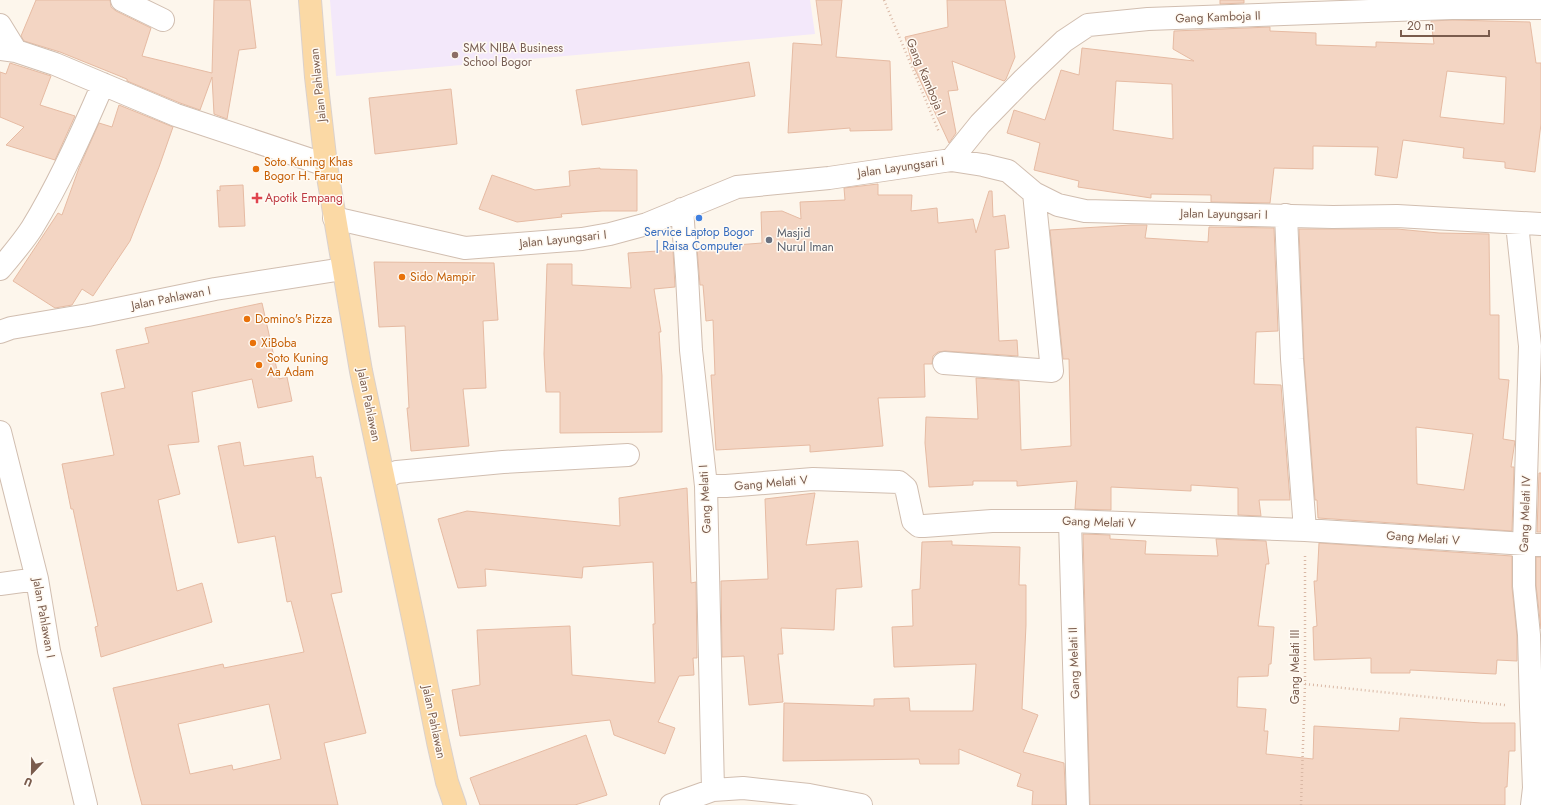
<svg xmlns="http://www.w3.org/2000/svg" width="1541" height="805" viewBox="0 0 1541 805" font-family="Jost,sans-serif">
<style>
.education{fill:#f3e8fa}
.building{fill:#f3d5c3;stroke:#e6bba3;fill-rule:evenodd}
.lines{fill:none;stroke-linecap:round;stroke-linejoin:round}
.minor-casing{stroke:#d1beb0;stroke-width:24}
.major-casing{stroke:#dad1cd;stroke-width:24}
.path{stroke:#d9b8a5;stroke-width:2.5;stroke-dasharray:1 3;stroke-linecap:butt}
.minor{stroke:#fff;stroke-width:22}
.major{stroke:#fbd9a5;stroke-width:22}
.education-dot{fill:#8d6e63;stroke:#fffaf3;stroke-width:1.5}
.food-dot{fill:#e8710a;stroke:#fffaf3;stroke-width:1.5}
.health-dot{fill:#e0444e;stroke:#fffaf3;stroke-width:1.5}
.shop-dot{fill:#3f7fe0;stroke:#fffaf3;stroke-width:1.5}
.worship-dot{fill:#6b7280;stroke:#fffaf3;stroke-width:1.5}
.labels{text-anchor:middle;stroke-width:3;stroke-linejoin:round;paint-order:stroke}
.street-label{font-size:12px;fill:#7a5c4d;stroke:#fffaf3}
.education-label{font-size:12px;fill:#785e54;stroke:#fffaf3;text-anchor:start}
.food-label{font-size:12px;fill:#c56008;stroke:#fffaf3;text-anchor:start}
.health-label{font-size:12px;fill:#be3a42;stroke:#fffaf3;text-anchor:start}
.shop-label{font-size:12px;fill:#366cbe;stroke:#fffaf3}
.worship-label{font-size:12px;fill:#5b616d;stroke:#fffaf3;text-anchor:start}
</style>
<rect width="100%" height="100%" fill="#fdf6ec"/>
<!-- education -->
<path class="education" d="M 330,0 L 810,0 L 815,34 L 336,76 Z"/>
<!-- building -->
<path class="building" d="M 36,0 L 110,0 L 111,7 L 116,11 L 151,28 L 142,56 L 212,73 L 214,0 L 250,0 L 256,48 L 239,50 L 227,119 L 214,114 L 212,77 L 200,110 L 180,103 L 127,81 L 127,79 L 60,52 L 24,41 L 21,36 Z
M 816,0 L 842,0 L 836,57 L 890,61 L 892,130 L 850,131 L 850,128 L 788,133 L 793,43 L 822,45 Z
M 947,0 L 1005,0 L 1015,57 L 1006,79 L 1004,81 L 952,61 L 958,90 L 948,91 L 956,133 L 949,143 L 912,63 L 905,37 L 948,27 Z
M 1220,0 L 1244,0 L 1244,3 L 1220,4 Z
M 1452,20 L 1530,22 L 1536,63 L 1541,63 L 1541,124 L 1535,172 L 1505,168 L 1505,162 L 1463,158 L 1464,148 L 1403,140 L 1397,178 L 1375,175 L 1378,147 L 1313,146 L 1313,169 L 1274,168 L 1270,203 L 1211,202 L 1211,195 L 1151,194 L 1151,198 L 1078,187 L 1079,181 L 1034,170 L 1040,143 L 1007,133 L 1014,110 L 1045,120 L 1061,70 L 1079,75 L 1082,48 L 1194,61 L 1173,49 L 1174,31 L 1270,27 L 1270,31 L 1316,33 L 1316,45 L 1376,47 L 1376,42 L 1434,44 L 1431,21 ZM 1447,71 L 1506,77 L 1504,124 L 1440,117 ZM 1116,81 L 1172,84 L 1173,139 L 1113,130 Z
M 749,62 L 755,96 L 582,125 L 576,90 Z
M 10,63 L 51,76 L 40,105 L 75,116 L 55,160 L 6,145 L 24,127 L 0,117 L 0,72 L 6,74 Z
M 451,89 L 457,144 L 375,154 L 369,98 Z
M 119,105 L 173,127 L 159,167 L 130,241 L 93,296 L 82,289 L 72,305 L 55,308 L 13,281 L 58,213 L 62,215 L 79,168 L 99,123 L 112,127 Z
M 600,168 L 600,169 L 637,170 L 637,211 L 602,211 L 561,214 L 562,217 L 517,222 L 479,209 L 492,175 L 535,190 L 570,186 L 569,171 Z
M 878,184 L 878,195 L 912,195 L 911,211 L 937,208 L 938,223 L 973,219 L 976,233 L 989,191 L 992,191 L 993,217 L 1005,215 L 1009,248 L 995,250 L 999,341 L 1017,340 L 1018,356 L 945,351 L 938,352 L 933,356 L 932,364 L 924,364 L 925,397 L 878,398 L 883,446 L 810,452 L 810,445 L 716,450 L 711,375 L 715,375 L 713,320 L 706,321 L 703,285 L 700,285 L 697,248 L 762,243 L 761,212 L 782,211 L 801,219 L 800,202 L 845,200 L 844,188 Z
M 243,185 L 245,226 L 219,227 L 217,190 L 220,191 L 220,186 Z
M 1131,225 L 1147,225 L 1145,238 L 1208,242 L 1209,227 L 1274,228 L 1278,331 L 1256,332 L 1254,384 L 1281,385 L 1290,500 L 1259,500 L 1261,516 L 1238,515 L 1238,488 L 1191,485 L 1191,491 L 1111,487 L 1111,510 L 1075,509 L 1077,481 L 1017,486 L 1017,481 L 973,481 L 973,485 L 929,487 L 925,443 L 926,417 L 978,419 L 976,378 L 1019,381 L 1021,450 L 1071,446 L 1069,359 L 1063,359 L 1050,230 Z
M 1299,229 L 1397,229 L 1439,233 L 1489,234 L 1490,315 L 1499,315 L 1499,379 L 1509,380 L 1503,439 L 1515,441 L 1511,467 L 1514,467 L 1512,531 L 1318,518 L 1317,500 L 1315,500 L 1304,358 ZM 1416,427 L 1473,434 L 1464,490 L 1417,484 Z
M 673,250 L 675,287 L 654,289 L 661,332 L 659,332 L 662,376 L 662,432 L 560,433 L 560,392 L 546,392 L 544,354 L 547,264 L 572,264 L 572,285 L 631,288 L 628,253 Z
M 374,262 L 494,263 L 498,320 L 483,321 L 486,388 L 463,389 L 469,446 L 411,451 L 407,408 L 409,408 L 405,326 L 379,327 Z
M 262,303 L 279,379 L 287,377 L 292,401 L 258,408 L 252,379 L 192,392 L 199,442 L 168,445 L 180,494 L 158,500 L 177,591 L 202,583 L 212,622 L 101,657 L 95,627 L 98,626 L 73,509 L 71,509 L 62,464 L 114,455 L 101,393 L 125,388 L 116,350 L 149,343 L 145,328 Z
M 240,442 L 244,466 L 313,456 L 316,478 L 321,477 L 342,592 L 331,594 L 366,733 L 324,743 L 338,805 L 142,805 L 133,771 L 113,688 L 223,664 L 224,668 L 304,652 L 291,601 L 287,602 L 275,536 L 238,543 L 218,446 ZM 269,704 L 281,759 L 233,770 L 232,765 L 190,774 L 178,724 Z
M 1539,473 L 1541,473 L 1541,532 L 1537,532 Z
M 687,488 L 691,583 L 696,582 L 697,658 L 693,658 L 694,675 L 679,676 L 658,722 L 675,728 L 665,754 L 614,735 L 610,720 L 460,736 L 452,690 L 480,685 L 477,630 L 570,626 L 572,675 L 655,683 L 653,624 L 655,624 L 653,562 L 583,567 L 582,578 L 485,569 L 486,586 L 458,588 L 438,519 L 467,511 L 620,526 L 619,498 Z
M 815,493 L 806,545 L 858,541 L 862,587 L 836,589 L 834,630 L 781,628 L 783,654 L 778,654 L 783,702 L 749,705 L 744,656 L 722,657 L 721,581 L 768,579 L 765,499 Z
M 1083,534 L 1110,535 L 1110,539 L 1146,541 L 1145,554 L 1218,556 L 1216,539 L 1266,541 L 1269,564 L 1266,564 L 1258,626 L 1274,627 L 1271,664 L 1269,664 L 1268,676 L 1238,677 L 1237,707 L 1266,709 L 1264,731 L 1268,731 L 1266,754 L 1313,759 L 1314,726 L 1399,731 L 1400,718 L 1482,723 L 1515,723 L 1515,751 L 1509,751 L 1507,787 L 1505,787 L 1505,805 L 1090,805 Z
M 952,541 L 952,545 L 1020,547 L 1019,585 L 1026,585 L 1026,625 L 1022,709 L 1038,715 L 1023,752 L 1064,763 L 1066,805 L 1032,805 L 1033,791 L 1017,786 L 1021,774 L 959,749 L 959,764 L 920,764 L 919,759 L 783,761 L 784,703 L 874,706 L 874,699 L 909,698 L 910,711 L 973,711 L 976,664 L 894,667 L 892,627 L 913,626 L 912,590 L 920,589 L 922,542 Z
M 1319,543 L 1512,556 L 1512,587 L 1517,636 L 1517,661 L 1497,660 L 1496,674 L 1410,670 L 1410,673 L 1371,673 L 1371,658 L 1314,660 L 1313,627 L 1317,626 L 1314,581 L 1317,581 Z
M 1536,557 L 1541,557 L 1541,629 L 1536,585 Z
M 586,735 L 607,795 L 575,805 L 480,805 L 470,778 Z"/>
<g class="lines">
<!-- minor casing -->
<g class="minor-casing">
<path id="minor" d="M 122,0 L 163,20
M 0,25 L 16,51
M 0,49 L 16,51 L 55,64 L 176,115 L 326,165
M 951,160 L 980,124 L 1024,79 L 1064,41 L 1088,25 L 1148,19 L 1452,8 L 1541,8
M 682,209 L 687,276 L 691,350 L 706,486 L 713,790
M 1286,215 L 1292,359 L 1305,530
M 334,218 L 465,248 L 582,239 L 610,234 L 647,224 L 737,187 L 829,178 L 951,160 L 983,165 L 1008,171 L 1034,193 L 1058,205 L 1085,211 L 1333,217 L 1397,216 L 1541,224
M 1517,224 L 1530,346 L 1524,545 L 1524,586 L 1529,635 L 1531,707 L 1534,788 L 1532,805
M 0,269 C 11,256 23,242 32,228 C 60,182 82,133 103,84
M 0,332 L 11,328 L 88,315 L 215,289 L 343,269
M 944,363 L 1052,371 L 1034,193
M 0,432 L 37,579 L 49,651 L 86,805
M 384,478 L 397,472 L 503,462 L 628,455
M 706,486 L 726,486 L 813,479 L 899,482 L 906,488 L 913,521 L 919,526 L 924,526 L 992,521 L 1070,521 L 1305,530 L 1541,545
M 1070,521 L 1078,805
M 0,584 L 37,579
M 671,805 L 713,790 L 743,788 L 809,795 L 861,805"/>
</g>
<!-- major casing -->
<g class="major-casing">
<path id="major" d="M 310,0 L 316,77 L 326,165 L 361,371 L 417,637 L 438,742 L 447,782 L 455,805"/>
</g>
<!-- path -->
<path class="path" d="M 884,0 L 939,132
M 1305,684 L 1505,705
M 1301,805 L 1305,684 L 1305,556"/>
<!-- minor -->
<use href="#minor" class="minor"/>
<!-- major -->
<use href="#major" class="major"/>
</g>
<!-- markers -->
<circle class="education-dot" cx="455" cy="55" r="4"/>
<g class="food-dot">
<circle cx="256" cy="169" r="4"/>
<circle cx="402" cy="277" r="4"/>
<circle cx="247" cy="319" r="4"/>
<circle cx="253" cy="343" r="4"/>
<circle cx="259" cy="365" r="4"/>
</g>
<path class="health-dot" d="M255 192h4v4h4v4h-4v4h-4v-4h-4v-4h4z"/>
<circle class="shop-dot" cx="699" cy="218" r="4"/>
<circle class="worship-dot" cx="769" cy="240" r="4"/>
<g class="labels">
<!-- street labels -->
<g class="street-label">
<text transform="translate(1218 17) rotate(-2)" y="4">Gang Kamboja II</text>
<text transform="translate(926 77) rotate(67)" y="4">Gang Kamboja I</text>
<text transform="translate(318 85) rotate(-96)" y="4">Jalan Pahlawan</text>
<text transform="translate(901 167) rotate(-8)" y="4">Jalan Layungsari I</text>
<text transform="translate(1224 214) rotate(1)" y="4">Jalan Layungsari I</text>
<text transform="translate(563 239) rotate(-6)" y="4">Jalan Layungsari I</text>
<text transform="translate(171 298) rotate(-11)" y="4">Jalan Pahlawan I</text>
<text transform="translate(369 405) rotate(78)" y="4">Jalan Pahlawan</text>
<text transform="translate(771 483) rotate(-5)" y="4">Gang Melati V</text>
<text transform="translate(705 499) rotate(-93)" y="4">Gang Melati I</text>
<text transform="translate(1525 514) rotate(-88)" y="4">Gang Melati IV</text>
<text transform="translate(1099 522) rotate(2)" y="4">Gang Melati V</text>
<text transform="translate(1423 538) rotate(4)" y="4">Gang Melati V</text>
<text transform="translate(44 618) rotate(80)" y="4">Jalan Pahlawan I</text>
<text transform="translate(1074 663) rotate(-92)" y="4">Gang Melati II</text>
<text transform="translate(1295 667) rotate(-90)" y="4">Gang Melati III</text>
<text transform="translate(434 722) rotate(78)" y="4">Jalan Pahlawan</text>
</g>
<!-- education labels -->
<g class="education-label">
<text x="463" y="52">SMK NIBA Business<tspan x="463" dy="14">School Bogor</tspan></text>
</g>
<!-- food labels -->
<g class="food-label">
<text x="264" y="166">Soto Kuning Khas<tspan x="264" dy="14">Bogor H. Faruq</tspan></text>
<text x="410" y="281">Sido Mampir</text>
<text x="255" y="323">Domino's Pizza</text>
<text x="261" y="347">XiBoba</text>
<text x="267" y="362">Soto Kuning<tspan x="267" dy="14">Aa Adam</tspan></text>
</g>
<!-- health labels -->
<g class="health-label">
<text x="265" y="202">Apotik Empang</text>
</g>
<!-- shop labels -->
<g class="shop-label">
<text x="699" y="236">Service Laptop Bogor<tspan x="699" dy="14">| Raisa Computer</tspan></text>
</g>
<!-- worship labels -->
<g class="worship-label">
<text x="777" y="237">Masjid<tspan x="777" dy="14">Nurul Iman</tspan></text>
</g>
</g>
<!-- north arrow -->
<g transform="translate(32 773) rotate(202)" stroke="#fffaf3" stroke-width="3" paint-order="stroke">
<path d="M0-3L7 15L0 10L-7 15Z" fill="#7a5c4d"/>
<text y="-6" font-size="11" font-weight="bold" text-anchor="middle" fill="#7a5c4d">U</text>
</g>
<!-- scale -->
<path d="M1401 30v6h88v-6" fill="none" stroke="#7a5c4d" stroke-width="2"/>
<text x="1407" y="30" font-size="12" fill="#7a5c4d" stroke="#fffaf3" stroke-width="3" paint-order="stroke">20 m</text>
</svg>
